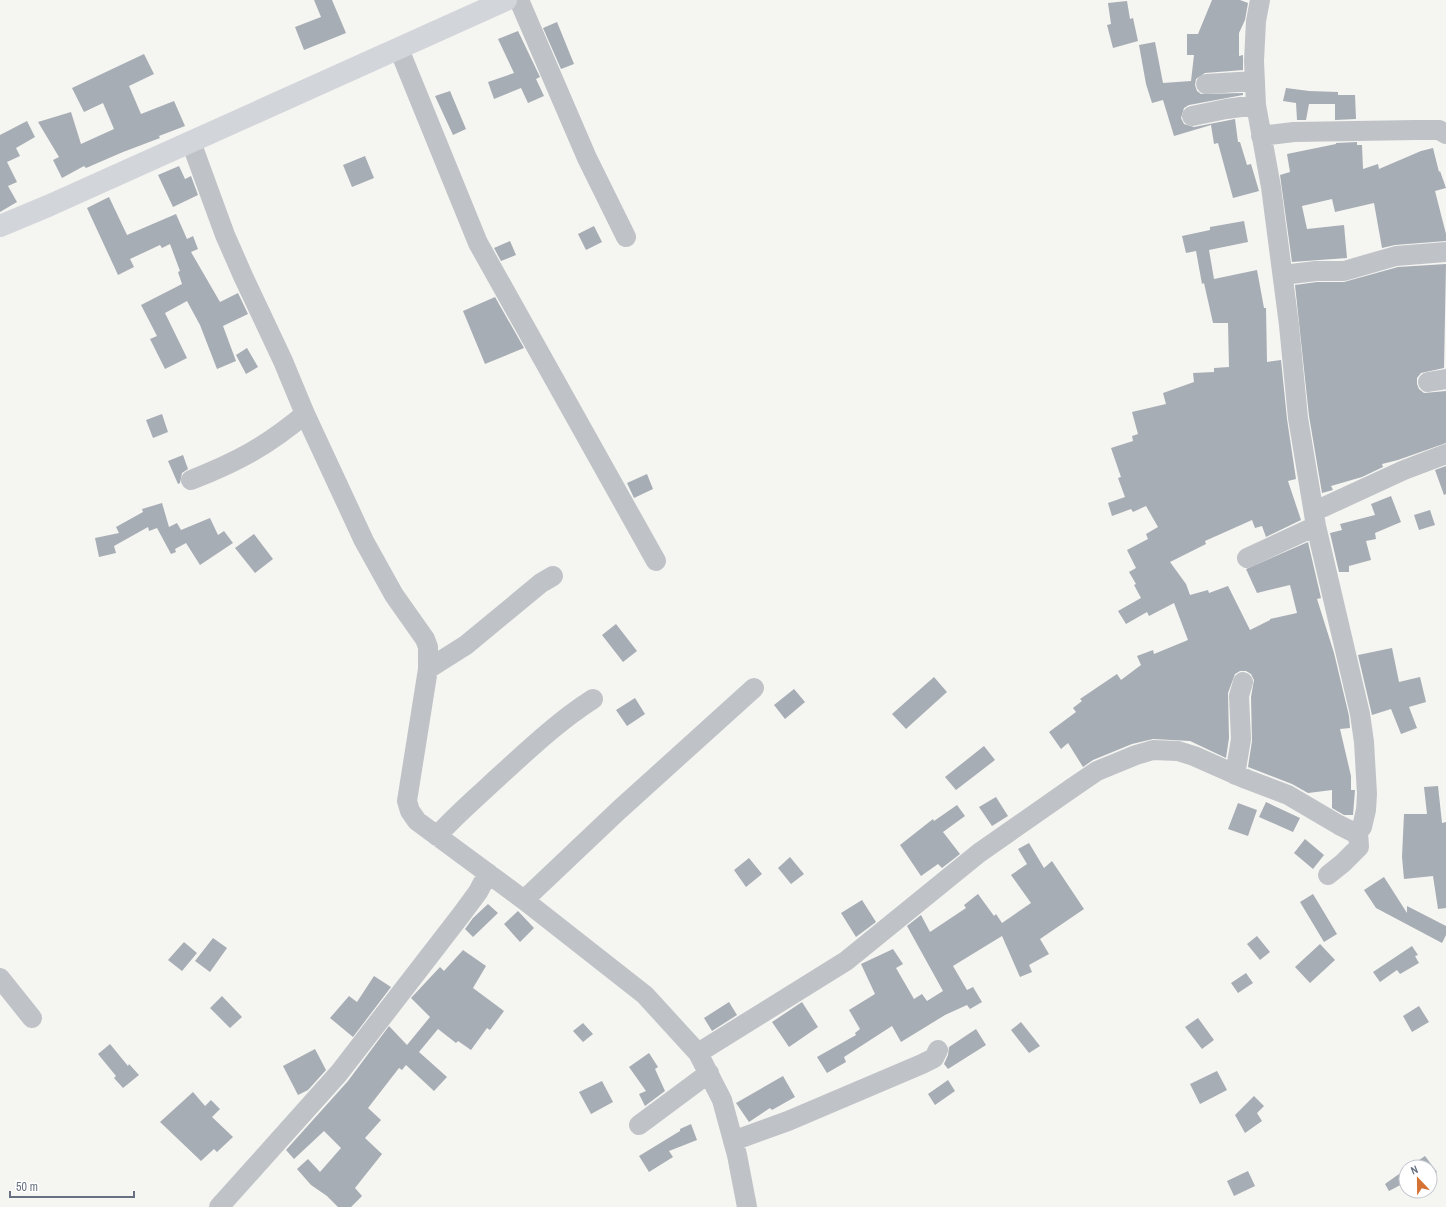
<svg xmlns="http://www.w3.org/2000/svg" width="1446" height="1207" viewBox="0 0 1446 1207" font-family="'Archivo Narrow',sans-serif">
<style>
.building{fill:#a7adb4}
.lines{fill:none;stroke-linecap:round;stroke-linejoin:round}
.street{stroke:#bfc2c6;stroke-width:20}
.secondary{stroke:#d2d5da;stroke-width:22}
</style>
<rect width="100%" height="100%" fill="#f5f5f2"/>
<!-- building -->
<path class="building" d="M 314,0 L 332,0 L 346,33 L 304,50 L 295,27 L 321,17 Z
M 1212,0 L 1240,0 L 1248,3 L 1245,20 L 1239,33 L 1239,56 L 1243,55 L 1243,70 L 1205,73 L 1196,79 L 1195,85 L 1197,91 L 1201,94 L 1243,93 L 1243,95 L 1189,105 L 1184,108 L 1181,118 L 1184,124 L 1194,127 L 1235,119 L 1238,142 L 1240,142 L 1247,165 L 1251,164 L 1259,191 L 1233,198 L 1218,143 L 1214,144 L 1211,125 L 1174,136 L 1163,100 L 1152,103 L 1146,84 L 1139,45 L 1155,42 L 1163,83 L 1191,81 L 1194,55 L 1187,55 L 1187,34 L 1198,34 Z
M 1127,1 L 1130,19 L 1133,18 L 1138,41 L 1113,48 L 1107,25 L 1111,24 L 1108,3 Z
M 557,22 L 574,64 L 561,69 L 543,28 Z
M 518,31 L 540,77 L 536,79 L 544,96 L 528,103 L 521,88 L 494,99 L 488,82 L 514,73 L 498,39 Z
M 144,54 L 154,74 L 129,86 L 141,114 L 174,101 L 185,126 L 159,136 L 160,138 L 123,152 L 86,168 L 84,166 L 62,178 L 53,160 L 59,157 L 38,122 L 71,112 L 81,144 L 114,129 L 103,103 L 84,112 L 72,88 Z
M 1286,88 L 1309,91 L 1338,92 L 1338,95 L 1355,95 L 1356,119 L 1335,120 L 1335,104 L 1309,104 L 1306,120 L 1297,120 L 1296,103 L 1283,101 Z
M 450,91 L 466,129 L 453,135 L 435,96 Z
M 27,121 L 35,137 L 16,148 L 20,156 L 7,162 L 17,182 L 8,186 L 17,202 L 0,212 L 0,135 Z
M 1357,142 L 1357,145 L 1362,145 L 1363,169 L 1378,164 L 1379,169 L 1421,151 L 1433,148 L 1439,172 L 1440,171 L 1446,188 L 1435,191 L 1446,234 L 1446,241 L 1395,245 L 1382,248 L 1374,203 L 1335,212 L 1332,199 L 1302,206 L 1307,229 L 1344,225 L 1347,258 L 1292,262 L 1280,175 L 1290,172 L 1287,154 L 1336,144 L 1336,143 Z
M 365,156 L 374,178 L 352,187 L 343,165 Z
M 179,166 L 185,179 L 191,176 L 198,195 L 173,207 L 158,175 Z
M 109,197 L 127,235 L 176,214 L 187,239 L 193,236 L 198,249 L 191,252 L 220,302 L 238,293 L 248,314 L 223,326 L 236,361 L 217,369 L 200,325 L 187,301 L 165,313 L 187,358 L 165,369 L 150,339 L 157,336 L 141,305 L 182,284 L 178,272 L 180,271 L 170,244 L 162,248 L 160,245 L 130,259 L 134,267 L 118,275 L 87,208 Z
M 1244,221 L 1248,242 L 1209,250 L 1214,279 L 1257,270 L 1264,308 L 1266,308 L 1267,362 L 1281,360 L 1287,419 L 1296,479 L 1288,481 L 1301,520 L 1266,537 L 1262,526 L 1255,528 L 1252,520 L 1205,541 L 1206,544 L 1170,562 L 1186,584 L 1190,595 L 1208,590 L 1209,593 L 1228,586 L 1250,630 L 1270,620 L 1270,619 L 1297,613 L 1290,585 L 1257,593 L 1246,569 L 1308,542 L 1321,598 L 1317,599 L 1334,653 L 1349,716 L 1350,728 L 1340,729 L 1351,776 L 1351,790 L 1355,790 L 1353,815 L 1344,815 L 1332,808 L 1332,790 L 1308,793 L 1292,784 L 1248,767 L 1252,741 L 1251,697 L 1254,680 L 1251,674 L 1246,671 L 1240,671 L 1235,674 L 1228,693 L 1229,738 L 1226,758 L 1190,741 L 1153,739 L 1132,744 L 1093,760 L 1083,767 L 1068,743 L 1061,749 L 1049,732 L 1076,712 L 1073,708 L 1082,701 L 1080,699 L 1117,674 L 1121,680 L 1141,665 L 1137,656 L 1153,650 L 1154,654 L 1188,640 L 1174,603 L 1149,616 L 1147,612 L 1126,624 L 1118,611 L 1141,598 L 1134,585 L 1136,584 L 1129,572 L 1136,568 L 1127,550 L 1148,539 L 1146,534 L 1158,527 L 1146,506 L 1133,512 L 1131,509 L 1112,516 L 1108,503 L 1125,497 L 1118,478 L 1121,477 L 1111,448 L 1133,441 L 1132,436 L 1138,434 L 1132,412 L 1166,404 L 1163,393 L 1194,382 L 1193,373 L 1214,372 L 1214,368 L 1229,367 L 1228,323 L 1213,323 L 1204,283 L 1202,284 L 1196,251 L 1186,253 L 1182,236 L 1210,230 L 1210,227 Z
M 594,226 L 602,242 L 586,250 L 578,234 Z
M 510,241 L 516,255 L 501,261 L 494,248 Z
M 1446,264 L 1444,368 L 1421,373 L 1417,378 L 1417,384 L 1419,389 L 1424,393 L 1446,391 L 1446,443 L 1398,460 L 1382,464 L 1383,467 L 1362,477 L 1331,486 L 1333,490 L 1322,493 L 1309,416 L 1295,285 L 1317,282 L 1344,282 L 1398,267 Z
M 495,297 L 524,348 L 485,364 L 463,311 Z
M 247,348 L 258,367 L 246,374 L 236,355 Z
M 162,414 L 168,432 L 153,438 L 146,420 Z
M 183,455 L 188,469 L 182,473 L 180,483 L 178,484 L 168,461 Z
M 1446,466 L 1446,494 L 1444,495 L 1435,470 Z
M 647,474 L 653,489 L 634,498 L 627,483 Z
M 1391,496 L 1401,522 L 1375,533 L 1376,539 L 1366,541 L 1371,560 L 1349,566 L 1349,572 L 1339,572 L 1330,533 L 1342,530 L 1340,524 L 1375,515 L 1371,504 Z
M 162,503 L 169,527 L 177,523 L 181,530 L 210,518 L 218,535 L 224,531 L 233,543 L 200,565 L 186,543 L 175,549 L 176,552 L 171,554 L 157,528 L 149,531 L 148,527 L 114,546 L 116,553 L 99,557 L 95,538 L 119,533 L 116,527 L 143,512 L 142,509 Z
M 1430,510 L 1435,525 L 1419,530 L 1414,515 Z
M 254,534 L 273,559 L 255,573 L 235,548 Z
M 616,624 L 637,651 L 623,662 L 602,635 Z
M 1392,648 L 1399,682 L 1420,677 L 1426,702 L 1409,707 L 1417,728 L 1401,734 L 1391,709 L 1372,715 L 1358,655 Z
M 934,677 L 947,692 L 906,729 L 892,714 Z
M 794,689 L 805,702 L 785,719 L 774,705 Z
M 635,698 L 645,714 L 627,726 L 616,710 Z
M 984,746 L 995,760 L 956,790 L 945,777 Z
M 1438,786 L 1442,823 L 1446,822 L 1446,908 L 1438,909 L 1433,876 L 1404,879 L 1402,857 L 1404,814 L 1427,814 L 1424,787 Z
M 996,797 L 1008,816 L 992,826 L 979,807 Z
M 1266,802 L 1300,818 L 1293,832 L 1259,817 Z
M 1238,803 L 1257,810 L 1248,836 L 1228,829 Z
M 957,805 L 965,816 L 943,832 L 960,854 L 942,868 L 938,864 L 921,876 L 900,845 L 933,819 L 934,821 Z
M 1305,839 L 1324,855 L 1313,869 L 1294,853 Z
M 1029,843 L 1044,868 L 1052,861 L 1084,909 L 1040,939 L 1049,954 L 1029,965 L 1032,972 L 1020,977 L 1002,936 L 953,966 L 967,990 L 973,987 L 982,1002 L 970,1009 L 967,1005 L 945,1015 L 901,1042 L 892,1026 L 844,1057 L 846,1062 L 827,1073 L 817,1057 L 856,1035 L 855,1033 L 860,1029 L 849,1010 L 875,994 L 861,964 L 893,949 L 903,964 L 896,968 L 914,999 L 922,994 L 927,1001 L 943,991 L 907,926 L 921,915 L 930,932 L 966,908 L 964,905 L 978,894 L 994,916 L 996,914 L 1002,923 L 1031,903 L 1011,875 L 1027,864 L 1018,849 Z
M 790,857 L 804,874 L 791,884 L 778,868 Z
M 749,858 L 762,874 L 746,887 L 734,870 Z
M 1384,877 L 1407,913 L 1407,906 L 1446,926 L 1446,935 L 1442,943 L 1376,908 L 1364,890 Z
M 1313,894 L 1337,934 L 1324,942 L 1300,902 Z
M 862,900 L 876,922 L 856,937 L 841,913 Z
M 488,904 L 498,913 L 473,937 L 465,929 L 473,918 Z
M 518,911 L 534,928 L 520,942 L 504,924 Z
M 1257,936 L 1270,952 L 1260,960 L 1247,944 Z
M 213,938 L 227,948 L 210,972 L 195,961 Z
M 184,942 L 197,953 L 182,971 L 168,960 Z
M 1320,944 L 1335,960 L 1310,983 L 1295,967 Z
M 1412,946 L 1418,955 L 1415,956 L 1419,963 L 1400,974 L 1397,970 L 1380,982 L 1373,972 Z
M 463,950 L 486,966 L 473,988 L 504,1011 L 490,1030 L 487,1028 L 471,1050 L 458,1041 L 456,1043 L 438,1029 L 419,1052 L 447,1077 L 434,1091 L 406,1065 L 402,1070 L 399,1068 L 368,1108 L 381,1120 L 365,1138 L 382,1154 L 355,1188 L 362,1196 L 351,1207 L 338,1207 L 327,1196 L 311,1185 L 297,1169 L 308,1159 L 320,1172 L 341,1148 L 324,1131 L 294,1159 L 286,1150 L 348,1081 L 389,1026 L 407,1045 L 430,1017 L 411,998 L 440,967 L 444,971 Z
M 1246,973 L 1253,983 L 1238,993 L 1231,983 Z
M 374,976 L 391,987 L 353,1037 L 330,1018 L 349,996 L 357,1002 Z
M 222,996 L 242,1017 L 230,1028 L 210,1008 Z
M 729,1002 L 737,1015 L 712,1031 L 704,1018 Z
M 802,1002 L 818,1027 L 789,1047 L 772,1022 Z
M 1419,1006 L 1429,1022 L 1412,1032 L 1403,1016 Z
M 1198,1018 L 1214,1040 L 1202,1049 L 1185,1027 Z
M 1021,1022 L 1040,1046 L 1029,1053 L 1011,1030 Z
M 583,1023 L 593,1034 L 583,1042 L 573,1031 Z
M 976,1029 L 986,1045 L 948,1069 L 944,1064 L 948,1055 L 949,1047 Z
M 110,1044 L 128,1066 L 129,1064 L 139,1075 L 123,1088 L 114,1078 L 116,1076 L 98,1054 Z
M 315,1049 L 326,1070 L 308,1090 L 298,1095 L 283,1066 Z
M 649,1053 L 658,1067 L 655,1069 L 665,1091 L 645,1106 L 639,1094 L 646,1091 L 629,1067 Z
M 1217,1071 L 1227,1090 L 1200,1104 L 1190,1084 Z
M 783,1076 L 795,1097 L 772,1110 L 770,1108 L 749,1122 L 736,1103 Z
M 948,1080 L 955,1091 L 935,1105 L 928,1094 Z
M 602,1081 L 613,1102 L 591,1114 L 579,1092 Z
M 193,1092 L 205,1106 L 211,1100 L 220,1109 L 212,1117 L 233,1137 L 217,1152 L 214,1149 L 201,1161 L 160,1122 Z
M 1254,1096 L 1264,1106 L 1257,1113 L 1262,1121 L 1245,1133 L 1235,1115 Z
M 691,1124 L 697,1140 L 669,1151 L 673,1157 L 649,1172 L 639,1156 L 680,1131 L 680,1129 Z
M 1425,1156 L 1437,1172 L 1430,1177 L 1430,1167 L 1409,1167 Z
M 1406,1169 L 1406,1182 L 1389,1191 L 1385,1184 Z
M 1248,1171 L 1255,1186 L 1234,1196 L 1227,1181 Z"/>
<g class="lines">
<!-- street -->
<path class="street" d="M 519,0 L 587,158 L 626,237
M 1260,0 L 1256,21 L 1254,61 L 1256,105 L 1271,187 L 1289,325 L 1298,418 L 1316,526 L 1360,714 L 1364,742 L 1367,794 L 1366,810 L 1362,827 L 1358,832 L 1359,847 L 1343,863 L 1328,875
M 399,49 L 478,243 L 656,561
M 1206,84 L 1255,81
M 1192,116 L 1226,109 L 1256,105
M 1261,136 L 1294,132 L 1416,130 L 1439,130 L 1446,134
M 191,142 L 225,235 L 243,276 L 283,361 L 305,414 L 364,541 L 394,595 L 425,639 L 428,647 L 428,669 L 407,801 L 410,811 L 417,821 L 524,900 L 645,995 L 698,1053 L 722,1100 L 737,1155 L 747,1207
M 1283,275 L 1316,271 L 1344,271 L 1396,256 L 1446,252
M 1428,382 L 1446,379
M 191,480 C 237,462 267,446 305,414
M 1315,511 L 1404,470 L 1446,454
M 1247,558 L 1316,526
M 428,669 L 466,645 L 541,583 L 553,576
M 1235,775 L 1241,739 L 1239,696 L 1243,682
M 437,836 C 455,816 475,799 494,781 C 526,752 557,722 593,699
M 524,900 L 619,810 L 754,688
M 0,978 L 32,1018
M 698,1053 L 846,961 L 979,853 L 1072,788 L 1097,771 L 1136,755 L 1153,750 L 1178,751 L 1194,756 L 1246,779 L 1288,795 L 1339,825 L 1353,832 L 1358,832
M 639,1125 L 709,1073
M 733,1141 L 788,1121 L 922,1064 L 934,1058 L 938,1050
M 219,1207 L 339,1073 L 461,915 L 478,892 L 488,873"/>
<!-- secondary -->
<path class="secondary" d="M 0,226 L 48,206 L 506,0"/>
</g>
<!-- north arrow -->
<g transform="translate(1418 1179) rotate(338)"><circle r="19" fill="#ffffff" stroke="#c2c6cd"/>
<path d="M0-3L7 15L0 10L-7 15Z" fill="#d47133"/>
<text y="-6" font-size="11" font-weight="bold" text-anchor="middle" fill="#677181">N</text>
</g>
<!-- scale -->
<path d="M10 1191v6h124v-6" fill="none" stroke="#677181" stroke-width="2"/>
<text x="16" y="1191" font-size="12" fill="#677181" stroke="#ffffff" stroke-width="3" paint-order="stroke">50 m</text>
</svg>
